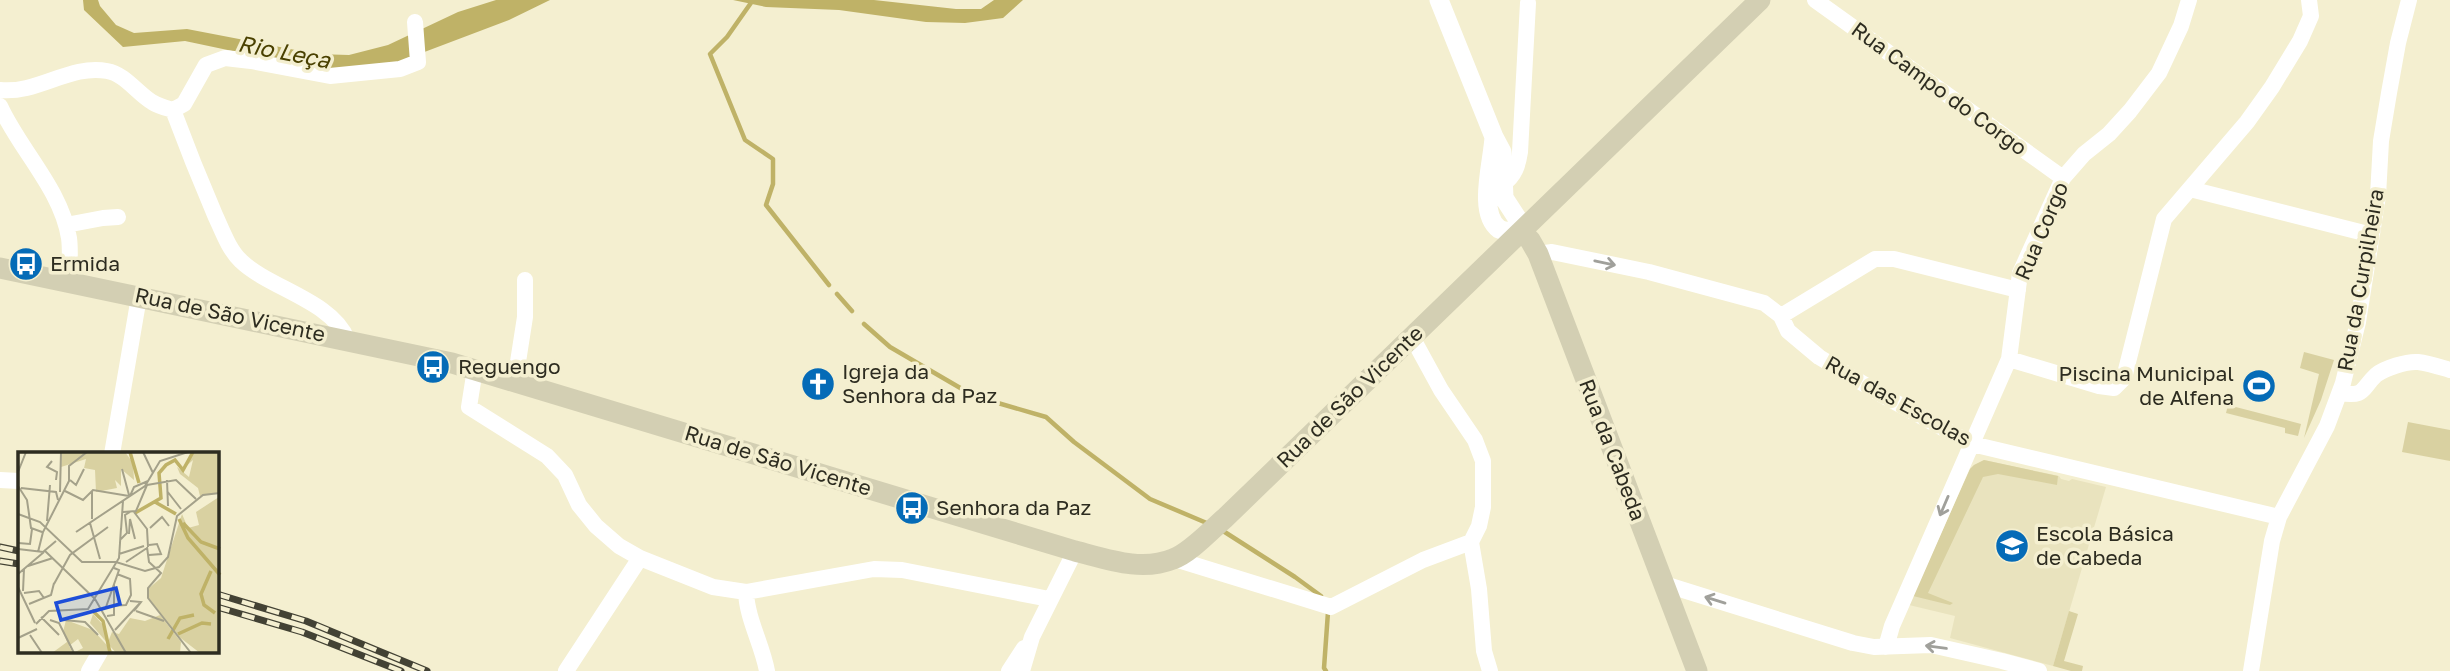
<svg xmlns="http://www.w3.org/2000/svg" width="2450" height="671" viewBox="0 0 2450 671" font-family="'Golos Text',sans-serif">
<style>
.built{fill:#e9e3be}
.green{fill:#d9d1a1}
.water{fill:#bfb267}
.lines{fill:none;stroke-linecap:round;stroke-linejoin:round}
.stream{stroke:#bfb267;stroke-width:4.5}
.minor{stroke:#fff;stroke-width:16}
.tertiary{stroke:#fff;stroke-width:19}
.secondary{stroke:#d3cfb3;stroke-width:21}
.rail-casing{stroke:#434234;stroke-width:7}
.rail{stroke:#f4efd0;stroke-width:4.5;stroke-dasharray:13;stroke-linecap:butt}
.oneway{stroke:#a0a09b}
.labels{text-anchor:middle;stroke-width:7;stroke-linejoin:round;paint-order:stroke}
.street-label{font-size:21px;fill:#2d2c20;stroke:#f4efd0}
.poi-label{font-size:21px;fill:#2d2c20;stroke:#f4efd0;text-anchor:start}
.water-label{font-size:23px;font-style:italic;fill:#4a4101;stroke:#f4efd0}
.inset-river{fill:none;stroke:#bfb267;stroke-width:3.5}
.inset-road{fill:none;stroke:#a4a18a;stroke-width:2}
.view{fill:#1d4ed8;fill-opacity:0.15;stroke:#1d4ed8;stroke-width:3.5}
.inset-edge{fill:none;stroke:#2d2c20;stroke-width:3.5}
</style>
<rect width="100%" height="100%" fill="#f4efd0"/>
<!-- built -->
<path class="built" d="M 1984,460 L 2059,476 L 2061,479 L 2069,481 L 2072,479 L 2106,487 L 2053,666 L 1950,638 L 1955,616 L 1909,605 L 1970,469 L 1974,465 Z"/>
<!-- green -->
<path class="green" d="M 2304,352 L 2334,360 L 2321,400 L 2304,438 L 2319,374 L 2300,368 Z
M 2228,405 L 2301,424 L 2298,436 L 2285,433 L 2285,428 L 2226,413 Z
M 2408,422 L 2450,430 L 2450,461 L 2402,452 Z
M 1984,460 L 2058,476 L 2057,485 L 1998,474 L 1983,477 L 1928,593 L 1953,603 L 1950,605 L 1913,596 L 1970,469 L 1974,465 Z
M 2069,611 L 2078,614 L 2064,661 L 2083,666 L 2082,671 L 2071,671 L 2053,666 Z"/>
<!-- water -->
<path class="water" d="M 83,0 L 98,0 L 100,6 L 116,25 L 134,33 L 187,29 L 316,54 L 349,55 L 388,45 L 458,12 L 496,0 L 550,0 L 509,20 L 398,62 L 326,71 L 185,41 L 123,47 L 84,10 Z
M 733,0 L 874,0 L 956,9 L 981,9 L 994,0 L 1023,0 L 1003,18 L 965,23 L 926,22 L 839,10 L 766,7 Z"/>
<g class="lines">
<!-- stream -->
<path class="stream" d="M 753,0 L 727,37 L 710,54 L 745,140 L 773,159 L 773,184 L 766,205 L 829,285
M 837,294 L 852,311
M 864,324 L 890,347 L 974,396 L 1046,417 L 1074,442 L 1150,499 L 1209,524
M 1220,529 L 1295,577 L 1321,596
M 1326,671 L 1324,668 L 1328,612"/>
<!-- minor -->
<path class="minor" d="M 1815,0 L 2063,178
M 0,90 C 38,94 70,64 107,71 C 125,74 137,93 152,102 C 158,106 166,108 173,110
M 0,106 C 20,150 61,189 69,238 C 71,252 69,268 69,282
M 173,110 L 184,104 L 206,65 L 225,58 L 251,61 L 330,76 L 400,69 L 418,62 L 415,22
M 173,110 C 186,145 200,180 215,215 C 222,230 229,250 241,261 C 269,288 332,301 347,339
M 1503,184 C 1515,176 1518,165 1520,152 L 1528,3
M 2190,189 L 2372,235
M 66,225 L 103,218 L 118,217
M 1538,254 L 1552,252 L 1649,272 L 1764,303 L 1781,316 L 1788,331 L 1819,357 L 1882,395 L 1972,444 L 2279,517
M 1781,316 L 1875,259 L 1894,259 L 2018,290
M 1412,337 L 1441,390 L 1475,440 L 1483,461 L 1483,507 L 1479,526 L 1471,542 L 1479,589 L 1484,651 L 1490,671
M 2009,359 L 2099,386 L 2114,388 L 2124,378 L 2164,219 L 2247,122 L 2272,87 L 2300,41 L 2311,16 L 2309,0
M 475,369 L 469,407 L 547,456 L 565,475 L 579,505 L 596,526 L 619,546 L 640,558 L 713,587 L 746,592 L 874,569 L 902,570 L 1049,599
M 515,381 L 525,317 L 525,280
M 2340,393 C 2366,397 2361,389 2376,375 C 2385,368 2407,361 2418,362 C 2428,363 2440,367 2450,370
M 112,454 L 139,297
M 0,480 L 19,481
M 1175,559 L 1331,607 L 1423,560 L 1471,542
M 1664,584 L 1853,643 L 1874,647 L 1931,645 L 2002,661 L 2039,671
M 746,592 C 747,619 762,644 767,671
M 1886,647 L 1892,626 L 2009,359 L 2020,273 L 2063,178 L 2084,154 L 2109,134 L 2130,111 L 2159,73 L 2181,26 L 2189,0
M 89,671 L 100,652
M 566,671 L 640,558
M 1009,671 L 1024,648
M 1022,671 L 1032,637 L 1075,551
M 2251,671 L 2272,541 L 2279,517 L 2327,426 L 2343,383 L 2358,322 L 2378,196 L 2381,141 L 2389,93 L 2398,43 L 2409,0"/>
<!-- tertiary -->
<path class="tertiary" d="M 1439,0 L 1494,137 L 1502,152 L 1504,198 L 1517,218 L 1521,232 C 1514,232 1505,232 1499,229 C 1477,213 1493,161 1494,137"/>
<!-- secondary -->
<path class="secondary" d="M 1521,232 L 1530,240 L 1538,254 L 1697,671
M 0,268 L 452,363 L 1075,551 C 1107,559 1141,572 1173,559 C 1190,553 1211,530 1225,518 L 1760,0"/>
<!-- rail casing -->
<g class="rail-casing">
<path id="rail" d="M 0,547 L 19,551
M 0,561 L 19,564
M 217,594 L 306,621 L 427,671
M 217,607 L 302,632 L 401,671"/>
</g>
<!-- rail -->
<use href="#rail" class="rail"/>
</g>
<!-- one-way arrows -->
<defs><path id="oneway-shaft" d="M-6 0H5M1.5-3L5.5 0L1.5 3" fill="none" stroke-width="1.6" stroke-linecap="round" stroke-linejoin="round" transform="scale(1.75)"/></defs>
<g class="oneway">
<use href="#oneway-shaft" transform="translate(1605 263) rotate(12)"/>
<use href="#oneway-shaft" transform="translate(1944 506) rotate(113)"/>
<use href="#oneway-shaft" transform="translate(1715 600) rotate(-163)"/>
<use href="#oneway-shaft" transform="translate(1936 647) rotate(-172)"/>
</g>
<!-- icons -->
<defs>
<g id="bus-disc" transform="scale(1.75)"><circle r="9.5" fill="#056bb7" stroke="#f4efd0"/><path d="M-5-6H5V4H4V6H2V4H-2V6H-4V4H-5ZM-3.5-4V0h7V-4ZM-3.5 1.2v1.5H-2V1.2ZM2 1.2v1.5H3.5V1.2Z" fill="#fff"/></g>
<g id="church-disc" transform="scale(1.75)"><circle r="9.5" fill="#056bb7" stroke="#f4efd0"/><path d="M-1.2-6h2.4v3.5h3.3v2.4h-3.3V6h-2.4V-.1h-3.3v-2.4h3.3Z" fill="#fff"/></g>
<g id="stadium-disc" transform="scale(1.75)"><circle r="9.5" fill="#056bb7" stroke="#f4efd0"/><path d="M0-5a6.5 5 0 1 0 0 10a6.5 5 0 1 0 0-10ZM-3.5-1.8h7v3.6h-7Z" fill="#fff"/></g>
<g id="school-disc" transform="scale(1.75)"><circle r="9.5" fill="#056bb7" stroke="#f4efd0"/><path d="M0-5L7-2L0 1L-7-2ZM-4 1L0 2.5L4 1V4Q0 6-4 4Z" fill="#fff"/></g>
</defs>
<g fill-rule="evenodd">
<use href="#bus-disc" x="26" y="264"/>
<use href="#bus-disc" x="433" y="367"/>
<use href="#church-disc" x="818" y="384"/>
<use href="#stadium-disc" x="2259" y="386"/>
<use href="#bus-disc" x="912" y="508"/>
<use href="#school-disc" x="2012" y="546"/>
</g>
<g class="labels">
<!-- street labels -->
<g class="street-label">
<text transform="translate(1939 89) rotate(36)" y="7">Rua Campo do Corgo</text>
<text transform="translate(2042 231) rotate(-67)" y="7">Rua Corgo</text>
<text transform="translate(2361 280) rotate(-80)" y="7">Rua da Curpilheira</text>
<text transform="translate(230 315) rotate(12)" y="7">Rua de São Vicente</text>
<text transform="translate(1350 397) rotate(-44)" y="7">Rua de São Vicente</text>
<text transform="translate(1898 401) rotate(29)" y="7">Rua das Escolas</text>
<text transform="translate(1612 450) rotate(69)" y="7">Rua da Cabeda</text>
<text transform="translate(778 461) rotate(17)" y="7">Rua de São Vicente</text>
</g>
<!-- poi labels -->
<g class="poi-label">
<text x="50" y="271">Ermida</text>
<text x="458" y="374">Reguengo</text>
<text x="842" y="379">Igreja da<tspan x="842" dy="24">Senhora da Paz</tspan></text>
<text x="2234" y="381" text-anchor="end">Piscina Municipal<tspan x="2234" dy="24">de Alfena</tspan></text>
<text x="936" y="515">Senhora da Paz</text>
<text x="2036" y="541">Escola Básica<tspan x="2036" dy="24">de Cabeda</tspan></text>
</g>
<!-- water labels -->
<g class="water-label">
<text transform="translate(284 52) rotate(11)" y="8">Rio Leça</text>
</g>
</g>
<!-- overview -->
<g transform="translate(18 452)">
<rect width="201" height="201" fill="#f4efd0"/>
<path d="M 44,0 L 107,0 L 115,11 L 116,28 L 103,17 L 103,34 L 97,28 L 99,36 L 78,40 L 77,18 L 66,16 L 68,7 L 43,15 ZM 174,0 L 201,0 L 201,41 L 182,44 L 180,36 L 162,22 L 159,15 L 171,25 L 175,8 L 164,18 ZM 201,45 L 201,201 L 182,201 L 160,184 L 130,145 L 130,137 L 143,126 L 164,62 L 170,76 L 181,73 L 178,60 ZM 75,162 L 86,174 L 90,190 L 94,180 L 101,182 L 112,166 L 127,169 L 142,163 L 163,190 L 162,201 L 98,201 L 72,171 ZM 48,168 L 75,178 L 96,201 L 55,201 L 65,196 L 60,187 L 51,194 L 55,201 L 34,201 L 49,190 L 45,180 Z" fill="#d9d1a1"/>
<path class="inset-river" d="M 112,0 L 121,31M 137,50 L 158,62M 117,61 L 143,46 L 141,21 L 148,13 L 157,8 L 165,18 L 175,0M 161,67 L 170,86 L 202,123M 165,71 L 183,90 L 202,97M 193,119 L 183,142 L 186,153 L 197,161M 74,158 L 85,169 L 92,201M 160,182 L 184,171 L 193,172M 150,187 L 162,166 L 176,163"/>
<path class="inset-road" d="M 125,0 L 135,21M 34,9 L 29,15 L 39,20 L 38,28M 104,17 L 111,43M 0,20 L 8,0M 52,28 L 58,33 L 66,17M 149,28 L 150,54M 129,33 L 158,28 L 178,47M 0,34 L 9,48 L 13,76 L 24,80M 3,36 L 38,40 L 40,48M 47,39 L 65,48 L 75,38 L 111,44M 74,39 L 74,67M 149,39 L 163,57M 42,40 L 43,0M 112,44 L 116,35 L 130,29M 105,60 L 118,59 L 129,33M 116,60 L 129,77 L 130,95M 0,62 L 22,70 L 64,110 L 98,110 L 127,119 L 141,115 L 150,105 L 159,64 L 185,43 L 202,41M 29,69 L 32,33M 72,71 L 82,107M 132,76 L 144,65 L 151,74M 103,78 L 105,49M 58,80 L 127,34 L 142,9 L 170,0M 111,82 L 112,67 L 117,87M 103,87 L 109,81 L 107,63 L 112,60M 0,91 L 12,92 L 14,77M 131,93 L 139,92 L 143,102 L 131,103M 129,95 L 131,110 L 143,121 L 130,136 L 130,146 L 173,201M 0,97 L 25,100 L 38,89M 26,98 L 77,147M 20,100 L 25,80 L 51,29 L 51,14 L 69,0M 101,102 L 126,94M 108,110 L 129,96M 10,114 L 35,106M 0,122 L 26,100M 36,132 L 52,103 L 90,75M 0,135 L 17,171M 5,139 L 6,117M 6,141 L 21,139 L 26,146M 77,147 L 108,201M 112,149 L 123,150 L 116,159M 11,152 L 33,143 L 36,131M 91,154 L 108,153 L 113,143 L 112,127 L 99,122M 88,155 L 101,118 L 96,116M 118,159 L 146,169M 89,164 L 96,163 L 96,132M 23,165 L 41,183M 32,168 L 41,171 L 56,201M 45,168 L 67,170 L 80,183M 18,172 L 31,159 L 70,157 L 101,106 L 103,76M 97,178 L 122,151M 12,183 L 24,201M 0,186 L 19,177"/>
<path class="view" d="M 98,136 L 102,152 L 43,168 L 38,151 Z"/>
<rect width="201" height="201" class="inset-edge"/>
</g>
</svg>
